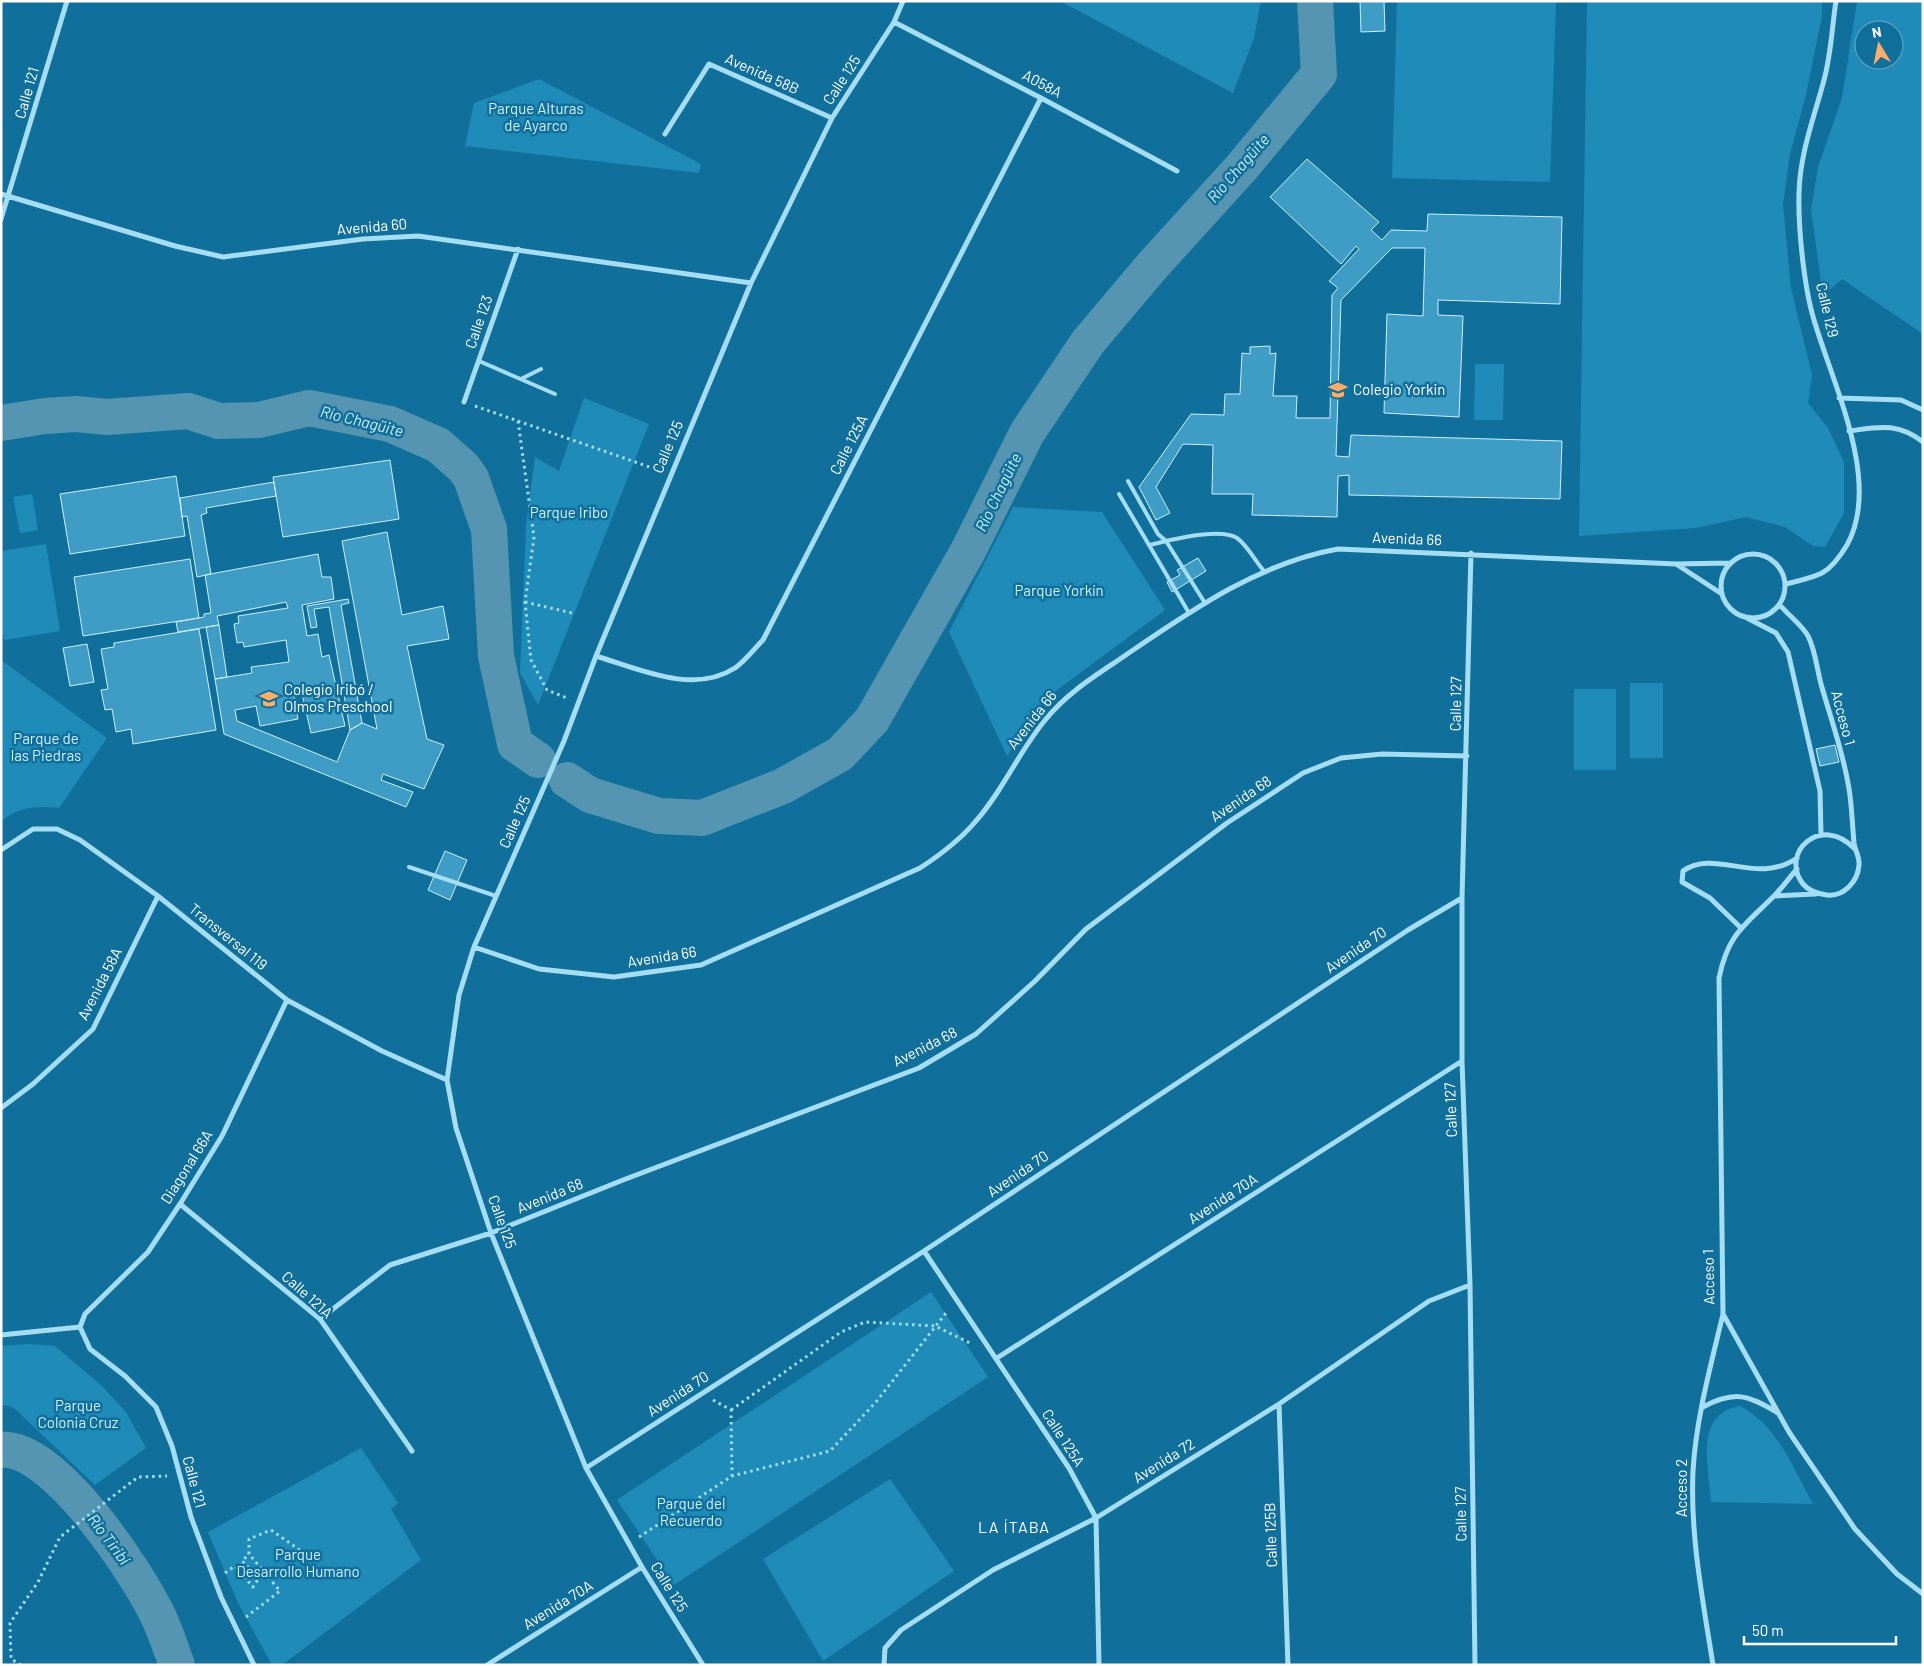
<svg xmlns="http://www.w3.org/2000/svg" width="1924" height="1666" viewBox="0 0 1924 1666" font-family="Barlow,sans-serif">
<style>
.green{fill:#1f8bb9;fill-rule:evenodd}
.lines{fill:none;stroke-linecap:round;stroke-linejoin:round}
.river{stroke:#5595b2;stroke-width:36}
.building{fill:#3e9cc5;stroke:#cdf0fe}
.path{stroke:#a5ddf4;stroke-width:3;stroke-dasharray:2.5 4;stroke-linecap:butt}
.service{stroke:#a5ddf4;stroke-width:4}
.minor{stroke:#a5ddf4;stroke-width:5}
.labels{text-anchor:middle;stroke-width:5;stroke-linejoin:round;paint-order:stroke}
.street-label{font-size:15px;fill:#fff;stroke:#11709b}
.park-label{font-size:15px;fill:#cdf0fe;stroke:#11709b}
.poi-label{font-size:15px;fill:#fff;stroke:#11709b;text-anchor:start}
.water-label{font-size:16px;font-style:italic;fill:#cceefc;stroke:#11709b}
.neighbourhood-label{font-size:16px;letter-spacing:1px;fill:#fff;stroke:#11709b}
</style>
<rect width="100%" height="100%" fill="#11709b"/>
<!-- green -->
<path class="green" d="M 1060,1 L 1261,1 L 1254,38 L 1233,93 Z
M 1397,1 L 1556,1 L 1550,182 L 1392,178 Z
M 1587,1 L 1822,1 L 1822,16 L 1806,95 L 1790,154 L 1783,205 L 1791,288 L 1812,375 L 1808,403 L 1828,428 L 1844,462 L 1844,513 L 1825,547 L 1813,546 L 1785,527 L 1746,517 L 1696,528 L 1579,536 Z
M 1857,1 L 1923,1 L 1923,334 L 1842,279 L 1823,296 L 1811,210 L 1818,167 L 1842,98 ZM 1864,30 L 1894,30 L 1894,60 L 1864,60 Z
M 539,79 L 701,164 L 699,173 L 465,146 L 474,103 Z
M 1475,364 L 1504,364 L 1503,420 L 1474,420 Z
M 584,398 L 649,424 L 538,705 L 520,673 L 526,526 L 535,457 L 559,471 Z
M 32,494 L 38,530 L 20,533 L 13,497 Z
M 1013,507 L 1102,512 L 1165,610 L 1045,699 L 1007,756 L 949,632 Z
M 46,544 L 60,631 L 4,640 L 1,623 L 1,551 Z
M 1,660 L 107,738 L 59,808 C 38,806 18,806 1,822 Z
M 1630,683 L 1663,683 L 1663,758 L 1630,758 Z
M 1574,689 L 1616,689 L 1616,770 L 1574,770 Z
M 931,1292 L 988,1377 L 674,1585 L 617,1500 Z
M 28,1344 L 55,1346 L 102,1386 L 126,1412 L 146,1448 L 95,1485 L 14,1408 L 1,1404 L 1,1346 Z
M 1740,1406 C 1778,1426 1793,1468 1813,1504 L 1711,1502 C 1709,1467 1693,1414 1740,1406 Z
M 361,1448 L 398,1503 L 391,1509 L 421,1560 L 282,1665 L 272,1665 L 238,1603 L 208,1532 Z
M 890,1479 L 954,1571 L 823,1661 L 763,1559 Z"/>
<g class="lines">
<!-- river -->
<path class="river" d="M 1,423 L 45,416 L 76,414 L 107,417 L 188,411 L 219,421 L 259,420 L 309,408 L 390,424 L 438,445 L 463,467 L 471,478 L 489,529 L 496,656 L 515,744 L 538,760
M 567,780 L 590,795 L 659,816 L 702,818 L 783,786 L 840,754 L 872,720 L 968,551 L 1027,433 L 1088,342 L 1153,265 L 1242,167 L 1319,74 L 1315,1
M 1,1450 C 53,1444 140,1576 159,1618 C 166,1633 171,1649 177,1665"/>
</g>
<!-- building -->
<path class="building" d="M 1360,1 L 1384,1 L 1385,31 L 1361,32 Z
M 1307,159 L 1379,222 L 1371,230 L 1382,240 L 1391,230 L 1427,231 L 1428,214 L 1562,217 L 1560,304 L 1438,300 L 1438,315 L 1463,316 L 1459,417 L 1384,413 L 1387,314 L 1423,316 L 1425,248 L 1392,248 L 1341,300 L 1336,456 L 1349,457 L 1351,435 L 1562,441 L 1560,499 L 1349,495 L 1349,475 L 1338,476 L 1337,517 L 1252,515 L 1253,494 L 1212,494 L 1213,445 L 1183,444 L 1156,487 L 1170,513 L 1156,520 L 1139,487 L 1191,414 L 1224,415 L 1225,394 L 1240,394 L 1242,353 L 1250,354 L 1250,347 L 1270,346 L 1270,354 L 1276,353 L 1273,396 L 1297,396 L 1296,418 L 1330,418 L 1332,295 L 1338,288 L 1329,281 L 1359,249 L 1356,246 L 1341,264 L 1270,197 Z
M 390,460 L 399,519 L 283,537 L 273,477 Z
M 176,476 L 185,536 L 70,554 L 60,494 Z
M 274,482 L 276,496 L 206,508 L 207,513 L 201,515 L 211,574 L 197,577 L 187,516 L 182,517 L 180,498 Z
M 387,532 L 402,615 L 443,606 L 449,639 L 407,646 L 427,739 L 444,745 L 424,789 L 383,774 L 381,780 L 413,792 L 406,807 L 224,734 L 215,679 L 252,673 L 251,667 L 289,662 L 286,640 L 244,647 L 243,642 L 237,643 L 234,624 L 239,623 L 238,616 L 288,608 L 286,602 L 217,616 L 219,625 L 178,632 L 176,622 L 204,617 L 204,614 L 211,613 L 205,575 L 318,554 L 322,577 L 331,577 L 334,599 L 302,605 L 307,636 L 318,634 L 322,657 L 329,655 L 345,726 L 311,733 L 302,694 L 294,695 L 298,719 L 260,726 L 256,706 L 235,710 L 237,721 L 337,762 L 350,730 L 362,723 L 377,729 L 342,541 Z
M 1198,558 L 1206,571 L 1172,592 L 1167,582 L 1180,575 L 1177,570 Z
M 190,559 L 199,618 L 83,636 L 74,577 Z
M 348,599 L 349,603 L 341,605 L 362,723 L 350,730 L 329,607 L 314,609 L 317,627 L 311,628 L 307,606 Z
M 219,625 L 227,677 L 215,679 L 206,627 Z
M 199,629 L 216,730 L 133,744 L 131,729 L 116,732 L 112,709 L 105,710 L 101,690 L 108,689 L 101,649 L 114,647 L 114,643 Z
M 87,644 L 94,682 L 70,686 L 63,648 Z
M 1835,745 L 1839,762 L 1820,766 L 1816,749 Z
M 445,851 L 467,860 L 450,900 L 428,890 Z"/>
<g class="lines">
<!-- path -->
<path class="path" d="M 475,406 L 661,471
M 518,421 L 534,537 L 525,602 L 531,660 L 547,690 L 567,698
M 525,602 L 572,613
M 713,1400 L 731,1410 L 732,1476
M 731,1410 L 841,1332 L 865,1322 L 935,1326 L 970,1343
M 639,1537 L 732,1476 L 830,1451 L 876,1402 L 946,1313
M 225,1573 L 235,1566 L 253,1587 L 259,1578 L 242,1561 L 249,1554
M 246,1617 L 280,1591 L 249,1554 L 249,1539 L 271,1530 L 307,1555
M 21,1665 L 11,1659 L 10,1623 L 38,1582 L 60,1537 L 138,1477 L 167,1476"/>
<!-- service -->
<path class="service" d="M 479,361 L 555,394
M 521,379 L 541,369
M 1128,481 L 1158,534 L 1166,541 L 1205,603
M 1119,494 L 1189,613
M 1150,545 C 1169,540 1220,527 1237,538 C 1247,545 1256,562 1264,571
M 409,867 L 496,896"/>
<!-- minor -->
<path class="minor" d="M 894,22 L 1041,98 L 1177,171
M 665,134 L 709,64 L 832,118
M 1,194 L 175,246 L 223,257 L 363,239 L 418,236 L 751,283
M 1,219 L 67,1
M 1839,398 L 1901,400 L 1923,410
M 464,402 L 518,249
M 1849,431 C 1879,427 1897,422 1923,442
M 1471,553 L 1462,898 L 1462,1061 L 1470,1285 L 1475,1665
M1721 586a32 32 0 1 1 64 0a32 32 0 1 1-64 0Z
M 1676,564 L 1722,594
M 1786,584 C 1798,581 1812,578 1822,573 C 1833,567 1841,555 1847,545 C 1882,482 1833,385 1814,320 C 1804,287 1798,228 1799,193 C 1800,153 1814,118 1824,80 C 1831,55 1832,27 1836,1
M 1780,605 C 1788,615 1802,625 1808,636 C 1815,649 1817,669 1821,684 C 1830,716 1842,749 1848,783 C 1852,802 1852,823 1854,843 C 1855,850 1860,858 1859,865 C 1858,881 1844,897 1827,895 C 1818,894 1809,891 1803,884 C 1779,853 1821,813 1855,849
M 1747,618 L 1776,633 L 1788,652 L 1820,791 L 1821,834
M 596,656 C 639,669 693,695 735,668 C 745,661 754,649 763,640 L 1041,98
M 1,850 L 33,829 L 57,829 L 80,840 L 158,896 L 287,1000 L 382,1051 L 447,1080
M 1797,869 C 1789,878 1782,888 1774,896 C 1744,926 1728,934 1719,978 L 1723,1314 L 1789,1432 L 1855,1529 L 1897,1574 L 1923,1594
M 1774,896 L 1816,894
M 1740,927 L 1710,898 L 1682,882 L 1683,871 C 1715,848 1757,886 1797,858
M 474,947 L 539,969 L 614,977 L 701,965 L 920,868 C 940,855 959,841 975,822 C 1003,791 1019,751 1046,719 C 1067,693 1095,676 1123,657 C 1189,612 1258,563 1338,549 L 1676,564 L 1730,563
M 1,1108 L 33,1084 L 93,1029 L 158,896
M 180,1204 L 320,1319 L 412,1451
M 924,1251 L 1069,1468 L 1096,1518 L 1099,1665
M 320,1319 L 390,1265 L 491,1233 L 623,1180 L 919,1068 L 976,1034 L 1035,981 L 1086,929 L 1227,823 L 1303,773 L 1341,758 L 1382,754 L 1467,756
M 80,1327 L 85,1314 L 148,1252 L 180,1204 L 222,1136 L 287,1000
M 80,1327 L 90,1349 L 125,1376 L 156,1407 L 172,1446 L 191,1517 L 221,1597 L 254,1665
M 1,1335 L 80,1327
M 997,1358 L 1462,1061
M 1279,1404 L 1288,1665
M 1703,1407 C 1735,1390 1748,1395 1778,1413
M 586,1468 L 924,1251 L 1408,930 L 1462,898
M 487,1665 L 642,1567
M 703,1665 L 642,1567 L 586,1468 L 491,1233 L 456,1128 L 447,1080 L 459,995 L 474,947 L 564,741 L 596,656 L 751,283 L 832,118 L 894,22 L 903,1
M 884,1665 L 885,1648 L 901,1630 L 993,1570 L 1096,1518 L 1279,1404 L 1429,1301 L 1470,1285
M 1713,1665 C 1703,1601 1690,1536 1693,1471 C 1696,1418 1711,1365 1723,1314"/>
</g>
<!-- icons -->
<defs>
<g id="school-bare" transform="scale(1.5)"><path d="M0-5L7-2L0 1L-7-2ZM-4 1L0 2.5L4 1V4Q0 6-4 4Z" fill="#ffad68" stroke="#11709b" stroke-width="2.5" paint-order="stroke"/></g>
</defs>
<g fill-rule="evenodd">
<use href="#school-bare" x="1338" y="390"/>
<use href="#school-bare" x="269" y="699"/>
</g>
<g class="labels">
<!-- street labels -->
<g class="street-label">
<text transform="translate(762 74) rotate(24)" y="5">Avenida 58B</text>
<text transform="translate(842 80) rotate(-57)" y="5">Calle 125</text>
<text transform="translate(1042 84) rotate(28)" y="5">A058A</text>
<text transform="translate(27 93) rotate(-74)" y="5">Calle 121</text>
<text transform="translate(372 227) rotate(-5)" y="5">Avenida 60</text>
<text transform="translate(1827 310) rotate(77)" y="5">Calle 129</text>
<text transform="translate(479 322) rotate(-71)" y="5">Calle 123</text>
<text transform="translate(849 445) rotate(-63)" y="5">Calle 125A</text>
<text transform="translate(668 447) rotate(-67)" y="5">Calle 125</text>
<text transform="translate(1407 539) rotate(2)" y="5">Avenida 66</text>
<text transform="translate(1456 704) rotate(-89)" y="5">Calle 127</text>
<text transform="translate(1843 718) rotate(75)" y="5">Acceso 1</text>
<text transform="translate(1032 720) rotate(-52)" y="5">Avenida 66</text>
<text transform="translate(1241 799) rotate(-34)" y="5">Avenida 68</text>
<text transform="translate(515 822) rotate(-66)" y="5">Calle 125</text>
<text transform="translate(228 937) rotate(39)" y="5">Transversal 119</text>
<text transform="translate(1356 950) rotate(-34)" y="5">Avenida 70</text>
<text transform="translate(662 957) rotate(-9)" y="5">Avenida 66</text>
<text transform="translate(100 984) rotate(-63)" y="5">Avenida 58A</text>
<text transform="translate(925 1047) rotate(-27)" y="5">Avenida 68</text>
<text transform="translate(1451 1110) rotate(-92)" y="5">Calle 127</text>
<text transform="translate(187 1167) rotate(-58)" y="5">Diagonal 66A</text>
<text transform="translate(1018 1174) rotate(-34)" y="5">Avenida 70</text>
<text transform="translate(550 1196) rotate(-22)" y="5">Avenida 68</text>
<text transform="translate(1223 1199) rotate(-33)" y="5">Avenida 70A</text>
<text transform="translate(502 1222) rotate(70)" y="5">Calle 125</text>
<text transform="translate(1709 1277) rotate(-91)" y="5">Acceso 1</text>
<text transform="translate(307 1295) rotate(42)" y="5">Calle 121A</text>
<text transform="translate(678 1394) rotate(-33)" y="5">Avenida 70</text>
<text transform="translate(1063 1438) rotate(57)" y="5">Calle 125A</text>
<text transform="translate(1164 1461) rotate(-32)" y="5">Avenida 72</text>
<text transform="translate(194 1482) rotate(75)" y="5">Calle 121</text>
<text transform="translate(1682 1488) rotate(-90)" y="5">Acceso 2</text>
<text transform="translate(1461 1514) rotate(-91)" y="5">Calle 127</text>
<text transform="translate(1271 1535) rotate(-92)" y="5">Calle 125B</text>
<text transform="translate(669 1587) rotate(58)" y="5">Calle 125</text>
<text transform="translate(558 1605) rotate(-32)" y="5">Avenida 70A</text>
</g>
<!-- park labels -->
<g class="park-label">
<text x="536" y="114">Parque Alturas<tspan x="536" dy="17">de Ayarco</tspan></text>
<text x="569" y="518">Parque Iribo</text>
<text x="1059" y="596">Parque Yorkín</text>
<text x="46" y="744">Parque de<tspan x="46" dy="17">las Piedras</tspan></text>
<text x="78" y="1411">Parque<tspan x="78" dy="17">Colonia Cruz</tspan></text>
<text x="691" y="1509">Parque del<tspan x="691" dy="17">Recuerdo</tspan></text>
<text x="298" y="1560">Parque<tspan x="298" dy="17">Desarrollo Humano</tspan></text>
</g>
<!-- poi labels -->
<g class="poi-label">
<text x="1353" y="395">Colegio Yorkin</text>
<text x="284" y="695">Colegio Iribó /<tspan x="284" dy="17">Olmos Preschool</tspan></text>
</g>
<!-- water labels -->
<g class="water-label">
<text transform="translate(1238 168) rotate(-49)" y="6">Río Chagüite</text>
<text transform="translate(362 421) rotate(14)" y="6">Río Chagüite</text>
<text transform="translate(998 492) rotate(-64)" y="6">Río Chagüite</text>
<text transform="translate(109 1539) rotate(53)" y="6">Río Tiribí</text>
</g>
<!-- neighbourhood labels -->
<g class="neighbourhood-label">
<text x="1014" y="1533">LA ÍTABA</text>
</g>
</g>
<!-- border -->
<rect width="1924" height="1666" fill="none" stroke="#ffffff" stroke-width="5"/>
<!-- north arrow -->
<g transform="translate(1879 45) rotate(350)"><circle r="24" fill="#11709b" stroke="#70a9c3"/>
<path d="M0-4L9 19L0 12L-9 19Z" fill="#ffad68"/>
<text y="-8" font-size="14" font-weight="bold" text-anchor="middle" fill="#ffffff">N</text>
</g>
<!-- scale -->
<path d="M1744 1636v8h152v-8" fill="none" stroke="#ffffff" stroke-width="2.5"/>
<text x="1752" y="1636" font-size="15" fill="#ffffff" stroke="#11709b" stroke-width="4" paint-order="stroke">50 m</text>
</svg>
